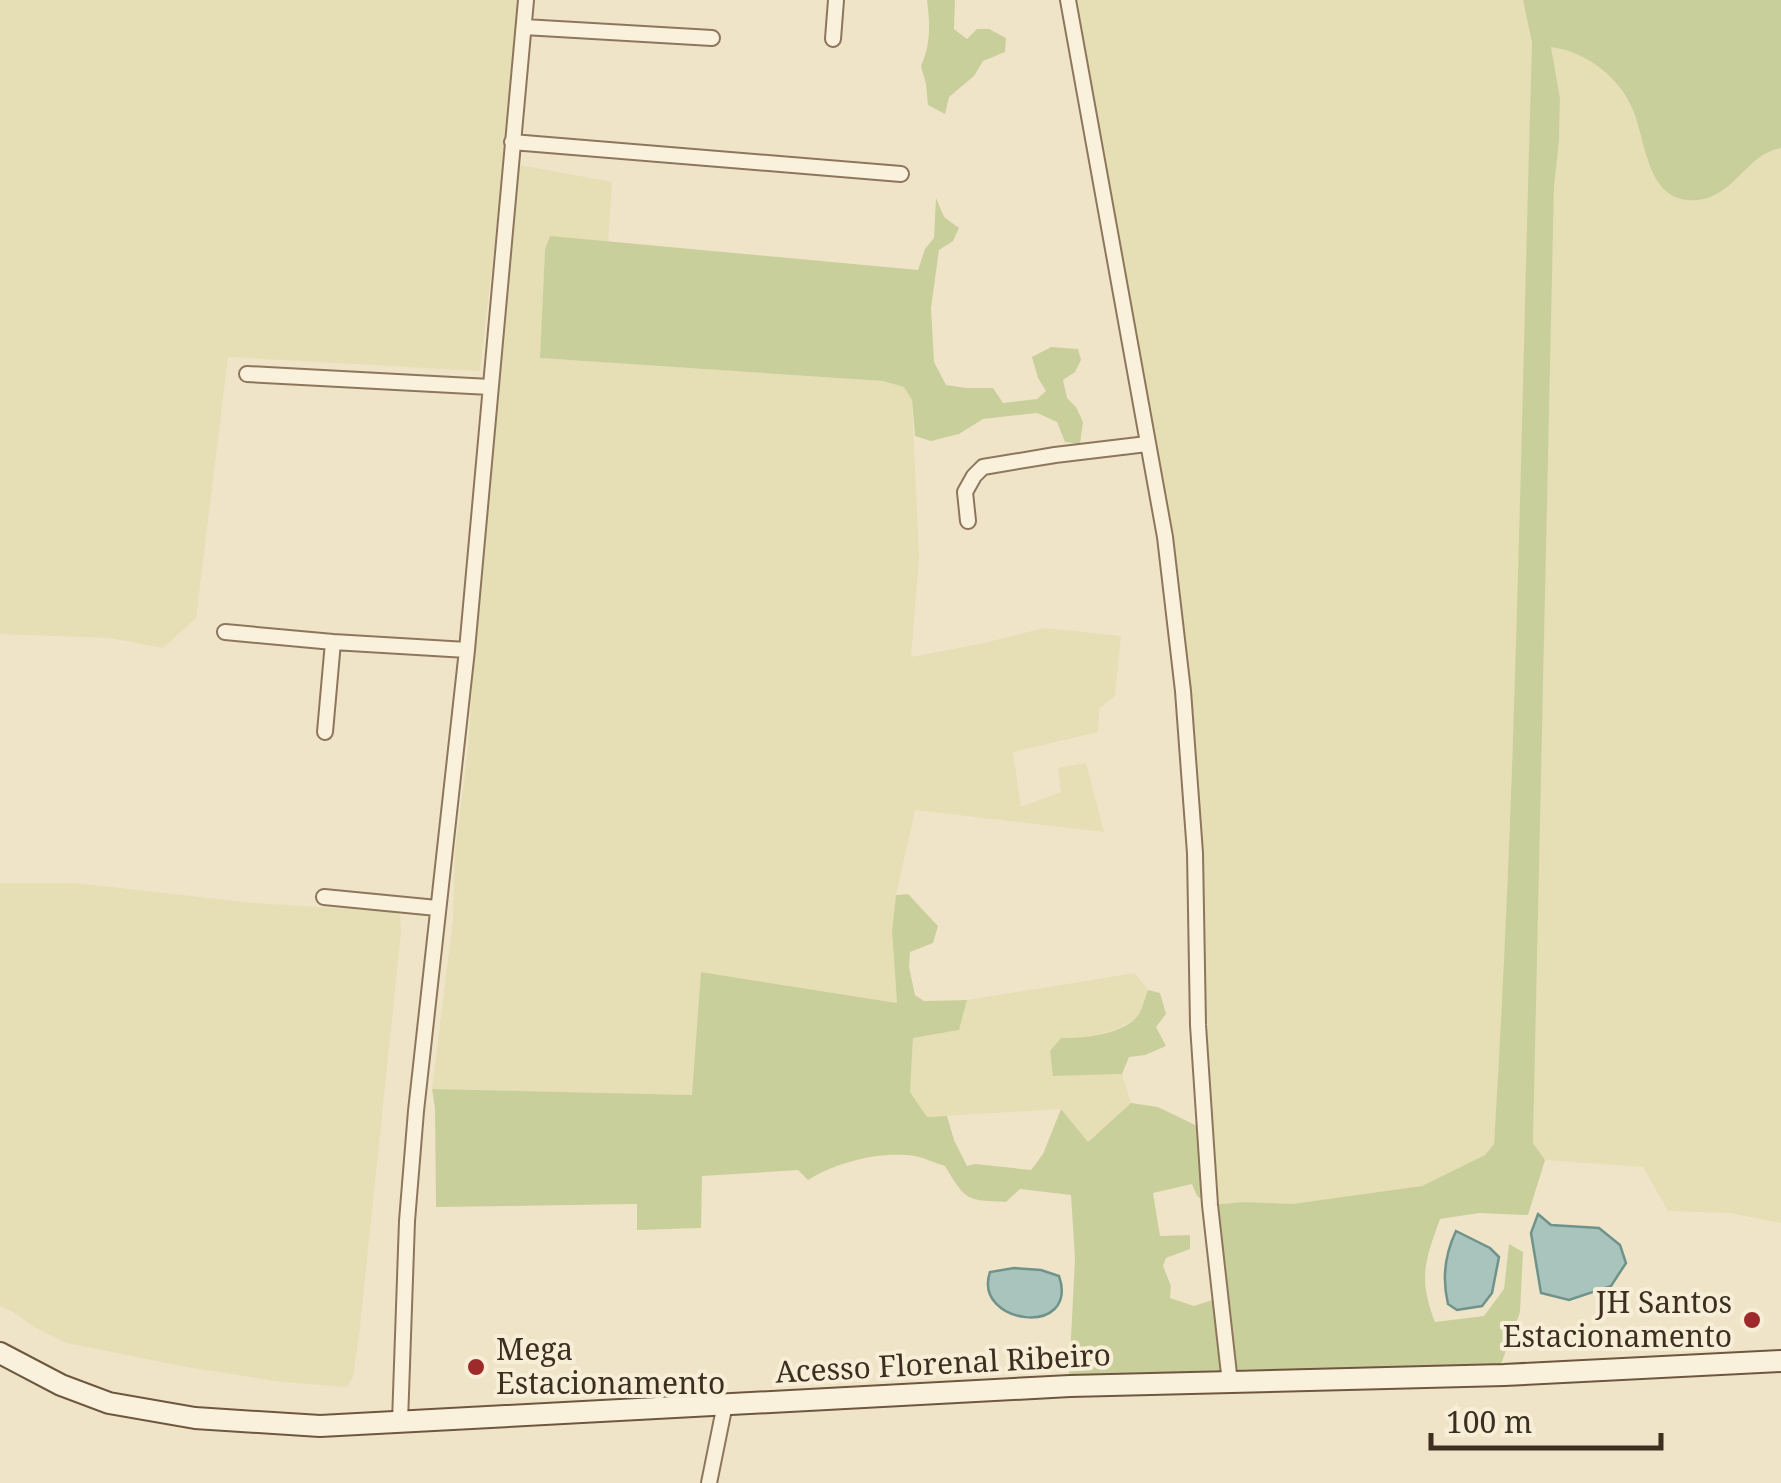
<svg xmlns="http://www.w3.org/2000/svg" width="1781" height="1483" viewBox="0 0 1781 1483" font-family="'Noto Serif',serif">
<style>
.farmland{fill:#e6deb5}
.green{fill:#c9cf9b}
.water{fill:#a9c4bc;stroke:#6f938a;stroke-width:2.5}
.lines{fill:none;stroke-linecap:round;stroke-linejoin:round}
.street-casing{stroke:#8d765c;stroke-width:18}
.secondary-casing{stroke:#6f573f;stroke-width:24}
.street{stroke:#faf1dc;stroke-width:14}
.secondary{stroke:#faf1dc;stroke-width:20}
.poi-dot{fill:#9e2a2b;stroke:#f7eed8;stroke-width:4}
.labels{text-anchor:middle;stroke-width:8;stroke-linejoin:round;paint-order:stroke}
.poi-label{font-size:30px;fill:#3d2e20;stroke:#f7eed8;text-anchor:end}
.street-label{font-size:30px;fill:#3d2e20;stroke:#f7eed8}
</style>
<rect width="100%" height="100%" fill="#f0e4c8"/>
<!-- farmland -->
<path class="farmland" d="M 0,0 L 518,0 L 505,151 L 480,371 L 228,357 L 196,618 L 163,648 L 110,638 L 0,634 Z
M 1068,0 L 1523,0 L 1532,43 L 1519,576 L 1503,1004 L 1494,1144 L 1485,1155 L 1422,1186 L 1292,1204 L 1244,1202 L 1210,1205 L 1195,853 L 1165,537 Z
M 1551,46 L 1577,53 L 1599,66 L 1615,81 L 1632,108 L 1646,146 L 1647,160 L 1751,165 L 1760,157 L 1776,148 L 1781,148 L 1781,1223 L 1730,1213 L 1668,1211 L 1643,1167 L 1545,1160 L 1533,1143 L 1554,186 L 1559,141 L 1560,98 Z
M 520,165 L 612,182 L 608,242 L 550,237 L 545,251 L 540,358 L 883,381 L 904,387 L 912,400 L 919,558 L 911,657 L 984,643 L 1044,628 L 1121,636 L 1115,696 L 1099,709 L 1098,732 L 1013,752 L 1021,807 L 1061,792 L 1058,768 L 1086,763 L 1104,832 L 915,810 L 896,895 L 892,931 L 897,1003 L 702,972 L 693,1095 L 432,1089 L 453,920 L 455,852 L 468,750 L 474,661 Z
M 0,883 L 75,883 L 253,903 L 400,912 L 401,932 L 359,1336 L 353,1377 L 347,1387 L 282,1382 L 181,1366 L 67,1343 L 36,1328 L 13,1312 L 0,1306 Z
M 1135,973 L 1148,990 L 1138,1017 L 1117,1029 L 1084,1039 L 1061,1038 L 1053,1076 L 1122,1074 L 1131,1103 L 1087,1142 L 1061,1109 L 927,1117 L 910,1092 L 913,1038 L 959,1030 L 967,1000 Z"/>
<!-- green -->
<path class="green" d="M 927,0 L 955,0 L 954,29 L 967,39 L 977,29 L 989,29 L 1006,38 L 1005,52 L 983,61 L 974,76 L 949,97 L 945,114 L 928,105 L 926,84 L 921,66 C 931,44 930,24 927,0 Z
M 1523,0 L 1781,0 L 1781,148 C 1746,154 1736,195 1698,200 C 1647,205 1647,144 1633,110 C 1618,76 1587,52 1551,47 L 1560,98 L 1559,141 L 1554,186 L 1533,1143 L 1545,1160 L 1528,1215 L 1479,1213 L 1440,1219 C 1425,1261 1418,1278 1435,1322 L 1484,1316 L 1504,1289 L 1509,1244 L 1523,1252 L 1520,1312 L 1500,1367 L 1226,1370 L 1069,1377 L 1075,1259 L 1071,1195 L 1020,1189 L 1006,1202 C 966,1200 966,1201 945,1166 C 935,1163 925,1158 915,1156 C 880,1151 837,1162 808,1180 L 798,1170 L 702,1176 L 701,1228 L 637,1230 L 637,1204 L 436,1207 L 435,1108 L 432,1089 L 692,1095 L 701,972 L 897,1003 L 892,931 L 896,895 L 908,894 L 938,926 L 933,943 L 910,952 L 909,967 L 915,995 L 924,1001 L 967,1000 L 959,1030 L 913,1038 L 910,1092 L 927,1117 L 947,1116 L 954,1140 L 967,1166 L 975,1164 L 1031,1170 L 1043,1154 L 1061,1109 L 1088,1142 L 1131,1103 L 1158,1107 L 1197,1126 L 1205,1202 L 1197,1196 L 1192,1184 L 1153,1193 L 1160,1236 L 1190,1235 L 1190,1249 L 1166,1258 L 1163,1266 L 1171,1286 L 1170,1298 L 1194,1306 L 1218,1298 L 1210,1205 L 1244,1202 L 1292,1204 L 1422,1186 L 1485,1155 L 1494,1144 C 1517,777 1521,410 1532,43 Z
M 936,198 L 944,217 L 959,228 L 953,241 L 939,250 L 931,308 L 934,362 L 946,385 L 966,388 L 993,388 L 1003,403 L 1037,399 L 1046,391 L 1038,378 L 1032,357 L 1051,347 L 1078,349 L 1081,360 L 1075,372 L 1063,380 L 1067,398 L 1076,407 L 1083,422 L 1080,444 L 1065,442 L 1057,422 L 1037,413 L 983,419 L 959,434 L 931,441 L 915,436 L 912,400 L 904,387 L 883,381 L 540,358 L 545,250 L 550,236 L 918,270 L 925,249 L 934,238 Z
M 1148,990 L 1160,993 L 1166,1014 L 1156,1027 L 1166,1046 L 1145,1055 L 1129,1057 L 1122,1074 L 1053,1076 L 1050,1051 L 1061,1038 C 1083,1039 1126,1034 1139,1014 C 1143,1007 1145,997 1148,990 Z"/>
<!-- water -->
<path class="water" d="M 1538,1214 L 1551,1225 L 1599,1228 L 1620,1245 L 1626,1263 L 1611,1286 L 1569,1300 L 1541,1293 L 1531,1233 Z
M 1456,1231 L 1490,1248 L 1499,1257 L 1492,1293 L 1482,1306 L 1457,1310 L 1448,1304 C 1442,1279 1445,1254 1456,1231 Z
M 1014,1268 L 1041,1270 L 1059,1276 C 1080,1338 972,1325 990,1272 Z"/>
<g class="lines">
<!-- street casing -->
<g class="street-casing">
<path id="street" d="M 1068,0 L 1165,537 L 1183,691 L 1195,853 L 1198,1025 L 1210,1205 L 1230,1383
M 524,27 L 712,38
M 833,39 L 836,0
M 512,142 L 901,174
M 247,374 L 490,387
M 968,521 L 965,492 L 974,476 L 983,467 L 1055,455 L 1147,444
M 225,632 L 333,642 L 467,650
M 325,732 L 333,642
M 324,897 L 437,908
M 400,1422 L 407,1221 L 416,1111 L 467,650 L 526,0
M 709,1483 L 725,1404"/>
</g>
<!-- secondary casing -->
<g class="secondary-casing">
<path id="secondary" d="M 0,1353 L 61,1385 L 109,1403 L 195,1418 L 320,1426 L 1070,1386 L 1504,1375 L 1781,1361"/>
</g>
<!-- street -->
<use href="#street" class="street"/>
<!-- secondary -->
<use href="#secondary" class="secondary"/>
</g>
<!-- markers -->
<g class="poi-dot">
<circle cx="1752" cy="1320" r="10"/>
<circle cx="476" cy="1367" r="10"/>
</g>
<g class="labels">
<!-- poi labels -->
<g class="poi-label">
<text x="1732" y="1313">JH Santos<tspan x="1732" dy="34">Estacionamento</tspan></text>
<text x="496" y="1360" text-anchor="start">Mega<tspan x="496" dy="34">Estacionamento</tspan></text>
</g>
<!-- street labels -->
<g class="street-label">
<text transform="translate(943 1364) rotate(-3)" y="10">Acesso Florenal Ribeiro</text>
</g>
</g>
<!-- scale -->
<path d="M1431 1433v15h230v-15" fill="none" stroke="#3d2e20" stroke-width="5"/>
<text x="1446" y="1433" font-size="30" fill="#3d2e20" stroke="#f7eed8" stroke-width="8" paint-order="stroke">100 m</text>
</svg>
